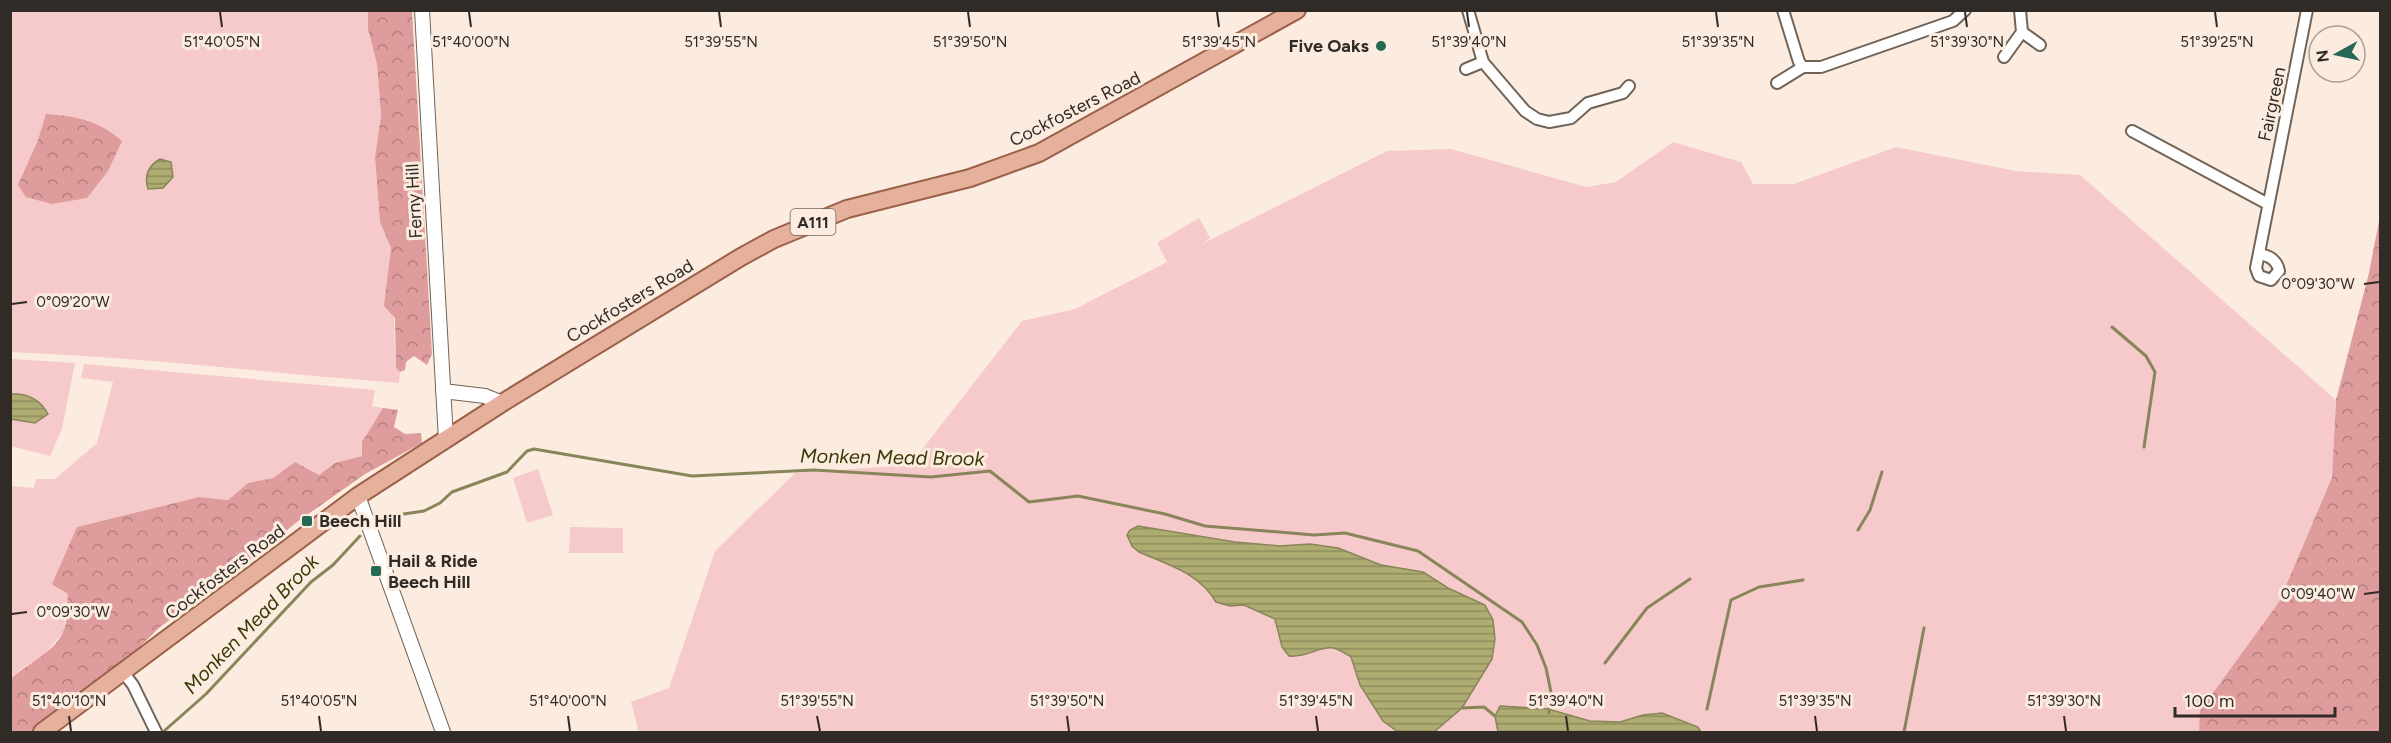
<svg xmlns="http://www.w3.org/2000/svg" width="2391" height="743" viewBox="0 0 2391 743" font-family="Figtree,sans-serif">
<style>
.green{fill:#f6caca}
.forest{fill:url(#forest-crowns)}
.water{fill:url(#water-rules);stroke:#88855a;stroke-width:1.5}
.lines{fill:none;stroke-linecap:round;stroke-linejoin:round}
.stream{stroke:#88855a;stroke-width:3}
.minor-casing{stroke:#706358;stroke-width:14}
.tertiary-casing{stroke:#706358;stroke-width:16}
.primary-casing{stroke:#9b6049;stroke-width:20}
.minor{stroke:#fff;stroke-width:10}
.tertiary{stroke:#fff;stroke-width:14}
.primary{stroke:#e5b19d;stroke-width:16}
.ticks{fill:none;stroke:#312b27;stroke-width:2}
.poi-dot{fill:#266756;stroke:#fbecdf;stroke-width:2}
.labels{text-anchor:middle;stroke-width:6;stroke-linejoin:round;paint-order:stroke}
.shield{fill:#fbecdf;stroke:#6e655e;stroke-width:1.5}
.shield-label{font-size:16px;font-weight:bold;fill:#312b27}
.poi-label{font-size:18px;font-weight:bold;fill:#312b27;stroke:#fbecdf;text-anchor:start}
.street-label{font-size:18px;fill:#312b27;stroke:#fbecdf}
.water-label{font-size:20px;font-style:italic;fill:#3b3908;stroke:#fbecdf}
.ticks-label{font-size:15px;text-anchor:middle;fill:#312b27;stroke:#fbecdf;stroke-width:6;stroke-linejoin:round;paint-order:stroke}
</style>
<defs>
<pattern id="forest-crowns" width="20" height="18" patternUnits="userSpaceOnUse" patternTransform="scale(1.5)"><rect width="20" height="18" fill="#de9c9c"/><path d="M2 6a3 3 0 1 1 6 0M12 15a3 3 0 1 1 6 0" fill="none" stroke="#b57f7f"/></pattern>
<pattern id="water-rules" width="6" height="5" patternUnits="userSpaceOnUse" patternTransform="scale(1.5)"><rect width="6" height="5" fill="#aeac70"/><path d="M0 2.5h6" fill="none" stroke="#8e8c5c"/></pattern>
</defs>
<rect width="100%" height="100%" fill="#fbecdf"/>
<!-- green -->
<path class="green" d="M 11,11 L 368,11 L 368,29 L 377,64 L 381,115 L 375,157 L 380,222 L 391,248 L 396,367 L 400,372 L 399,383 C 269,373 140,357 11,352 Z
M 1673,142 L 1741,162 L 1753,184 L 1794,184 L 1896,147 L 2016,171 L 2080,175 L 2336,400 L 2332,476 L 2279,602 L 2201,711 L 2199,732 L 639,732 L 631,702 L 669,688 L 715,551 L 795,473 L 910,465 L 1022,321 L 1075,309 L 1167,262 L 1157,243 L 1199,218 L 1210,238 L 1202,244 L 1387,151 L 1451,149 L 1586,187 L 1616,182 Z
M 11,359 L 75,363 L 62,429 L 50,456 L 11,446 L 11,419 L 16,421 L 26,395 L 11,394 Z
M 84,364 L 375,390 L 372,406 L 383,408 L 362,442 L 362,456 L 335,463 L 319,475 L 295,462 L 273,478 L 248,483 L 228,500 L 199,497 L 77,527 L 64,631 L 45,654 L 21,669 L 11,679 L 11,486 L 34,488 L 36,479 L 55,479 L 97,443 L 113,382 L 81,378 Z
M 538,469 L 553,515 L 527,523 L 513,478 Z
M 570,527 L 623,528 L 623,553 L 569,553 Z"/>
<!-- forest -->
<path class="forest" d="M 368,11 L 412,11 L 432,354 L 427,365 L 414,356 L 406,362 L 405,370 L 400,372 L 396,368 L 395,318 L 384,306 L 391,248 L 380,222 L 375,157 L 381,115 L 377,64 L 368,29 Z
M 46,114 C 76,116 100,121 122,141 L 108,171 L 87,198 L 52,204 L 26,197 L 18,185 L 38,140 Z
M 2380,216 L 2380,732 L 2199,732 L 2200,711 L 2279,602 L 2332,477 L 2336,400 L 2369,273 Z
M 383,408 L 398,410 L 394,427 L 405,434 L 421,433 L 422,443 L 365,474 L 297,522 L 233,574 L 160,627 L 114,672 L 40,732 L 11,732 L 11,679 C 27,663 53,654 63,632 C 68,622 67,605 68,594 L 52,584 L 77,527 L 199,497 L 228,500 L 248,483 L 273,478 L 295,462 L 319,475 L 335,463 L 362,456 L 362,442 Z"/>
<!-- water -->
<path class="water" d="M 160,159 L 171,162 L 173,177 L 163,188 L 148,189 C 144,176 148,166 160,159 Z
M 11,394 C 28,393 40,399 48,414 L 35,423 L 11,419 Z
M 1138,526 L 1235,542 L 1280,546 L 1310,544 L 1338,548 L 1381,565 L 1423,572 L 1448,588 L 1485,605 L 1493,620 L 1495,639 L 1492,659 L 1462,708 L 1434,732 L 1398,732 L 1383,721 L 1360,685 L 1351,657 C 1346,654 1339,649 1333,648 C 1319,646 1307,658 1289,656 L 1282,647 L 1275,619 L 1244,605 L 1230,606 L 1216,602 C 1199,573 1169,565 1139,552 L 1132,546 L 1127,535 L 1130,530 Z
M 1500,706 L 1548,709 L 1590,721 L 1620,722 L 1643,715 L 1662,713 L 1698,727 L 1701,732 L 1498,732 L 1495,716 Z"/>
<g class="lines">
<!-- stream -->
<path class="stream" d="M 2112,327 L 2146,356 L 2155,372 L 2144,447
M 397,515 L 424,511 L 440,503 L 452,492 L 507,472 L 527,451 L 534,449 L 692,476 L 814,470 L 931,477 L 990,471 L 1029,502 L 1078,496 L 1165,514 L 1205,526 L 1314,535 L 1345,533 L 1418,551 L 1522,622 L 1537,645 L 1546,668 L 1551,692 L 1549,713
M 1858,530 L 1870,510 L 1882,472
M 1605,663 L 1647,608 L 1690,579
M 1462,708 L 1484,707 L 1495,716
M 1707,709 L 1731,600 L 1759,587 L 1803,580
M 163,732 L 206,694 L 311,582 L 333,565 L 360,536
M 1904,732 L 1924,628"/>
<!-- minor casing -->
<g class="minor-casing">
<path id="minor" d="M 1468,10 L 1483,62 L 1525,111 L 1537,119 L 1549,122 L 1571,118 L 1588,103 L 1623,93 L 1629,86
M 1783,10 L 1799,62 L 1803,67
M 2022,32 L 2040,45
M 2004,57 L 2022,32 L 2020,10
M 1466,69 L 1483,62
M 1777,83 L 1803,67 L 1821,67 L 1953,21 L 1965,10
M 2132,131 L 2268,204
M 2259,254 C 2270,256 2277,260 2279,271 L 2271,280 L 2259,276 L 2256,268 L 2307,10
M 123,672 L 133,685 L 156,732"/>
</g>
<!-- tertiary casing -->
<g class="tertiary-casing">
<path id="tertiary" d="M 422,10 L 446,440
M 443,391 L 485,396 L 502,403
M 358,496 L 443,732"/>
</g>
<!-- primary casing -->
<g class="primary-casing">
<path id="primary" d="M 42,732 L 358,496 L 502,403 L 741,257 L 774,239 L 847,209 L 970,178 L 1039,153 L 1297,10"/>
</g>
<!-- minor -->
<use href="#minor" class="minor"/>
<!-- tertiary -->
<use href="#tertiary" class="tertiary"/>
<!-- primary -->
<use href="#primary" class="primary"/>
</g>
<!-- ticks -->
<path class="ticks" d="M 220,12 L 222,27M 469,12 L 471,27M 719,12 L 721,27M 968,12 L 970,27M 1217,12 L 1219,27M 1467,12 L 1469,27M 1716,12 L 1718,27M 1965,12 L 1967,27M 2215,12 L 2217,27M 2364,284 L 2379,282M 12,304 L 27,302M 2364,594 L 2379,592M 12,614 L 27,612M 69,716 L 71,731M 319,716 L 321,731M 568,716 L 570,731M 817,716 L 820,731M 1067,716 L 1069,731M 1316,716 L 1318,731M 1566,716 L 1568,731M 1815,716 L 1817,731M 2064,716 L 2066,731"/>
<!-- markers -->
<g class="poi-dot">
<circle cx="1381" cy="46" r="6"/>
<rect x="301" y="515" width="12" height="12" rx="3"/>
<rect x="370" y="565" width="12" height="12" rx="3"/>
</g>
<g class="labels">
<!-- shield labels -->
<rect class="shield" x="790.5" y="209" width="45" height="26" rx="4.5"/>
<g class="shield-label">
<text x="813" y="228">A111</text>
</g>
<!-- poi labels -->
<g class="poi-label">
<text x="1369" y="52" text-anchor="end">Five Oaks</text>
<text x="319" y="527">Beech Hill</text>
<text x="388" y="567">Hail &amp; Ride<tspan x="388" dy="21">Beech Hill</tspan></text>
</g>
<!-- street labels -->
<g class="street-label">
<text transform="translate(2272 104) rotate(-78)" y="6">Fairgreen</text>
<text transform="translate(1075 109) rotate(-27)" y="6">Cockfosters Road</text>
<text transform="translate(414 201) rotate(-93)" y="6">Ferny Hill</text>
<text transform="translate(630 301) rotate(-31)" y="6">Cockfosters Road</text>
<text transform="translate(225 572) rotate(-37)" y="6">Cockfosters Road</text>
</g>
<!-- water labels -->
<g class="water-label">
<text transform="translate(892 457) rotate(1)" y="7">Monken Mead Brook</text>
<text transform="translate(251 624) rotate(-46)" y="7">Monken Mead Brook</text>
</g>
</g>
<g class="ticks-label">
<text x="222" y="47">51°40'05"N</text>
<text x="471" y="47">51°40'00"N</text>
<text x="721" y="47">51°39'55"N</text>
<text x="970" y="47">51°39'50"N</text>
<text x="1219" y="47">51°39'45"N</text>
<text x="1469" y="47">51°39'40"N</text>
<text x="1718" y="47">51°39'35"N</text>
<text x="1967" y="47">51°39'30"N</text>
<text x="2217" y="47">51°39'25"N</text>
<text x="2318" y="289">0°09'30"W</text>
<text x="73" y="307">0°09'20"W</text>
<text x="2318" y="599">0°09'40"W</text>
<text x="73" y="617">0°09'30"W</text>
<text x="69" y="706">51°40'10"N</text>
<text x="319" y="706">51°40'05"N</text>
<text x="568" y="706">51°40'00"N</text>
<text x="817" y="706">51°39'55"N</text>
<text x="1067" y="706">51°39'50"N</text>
<text x="1316" y="706">51°39'45"N</text>
<text x="1566" y="706">51°39'40"N</text>
<text x="1815" y="706">51°39'35"N</text>
<text x="2064" y="706">51°39'30"N</text>
</g>
<!-- border -->
<rect width="2391" height="743" fill="none" stroke="#312b27" stroke-width="24"/>
<!-- north arrow -->
<g transform="translate(2337 54) rotate(262)"><circle r="28" fill="#fbecdf" stroke="#aa9f95" stroke-width="1.5"/>
<path d="M0-4.5L10 22L0 15L-10 22Z" fill="#266756"/>
<text y="-9" font-size="16" font-weight="bold" text-anchor="middle" fill="#312b27">N</text>
</g>
<!-- scale -->
<path d="M2175 707v9h160v-9" fill="none" stroke="#312b27" stroke-width="3"/>
<text x="2184" y="707" font-size="18" fill="#312b27" stroke="#fbecdf" stroke-width="4.5" paint-order="stroke">100 m</text>
</svg>
